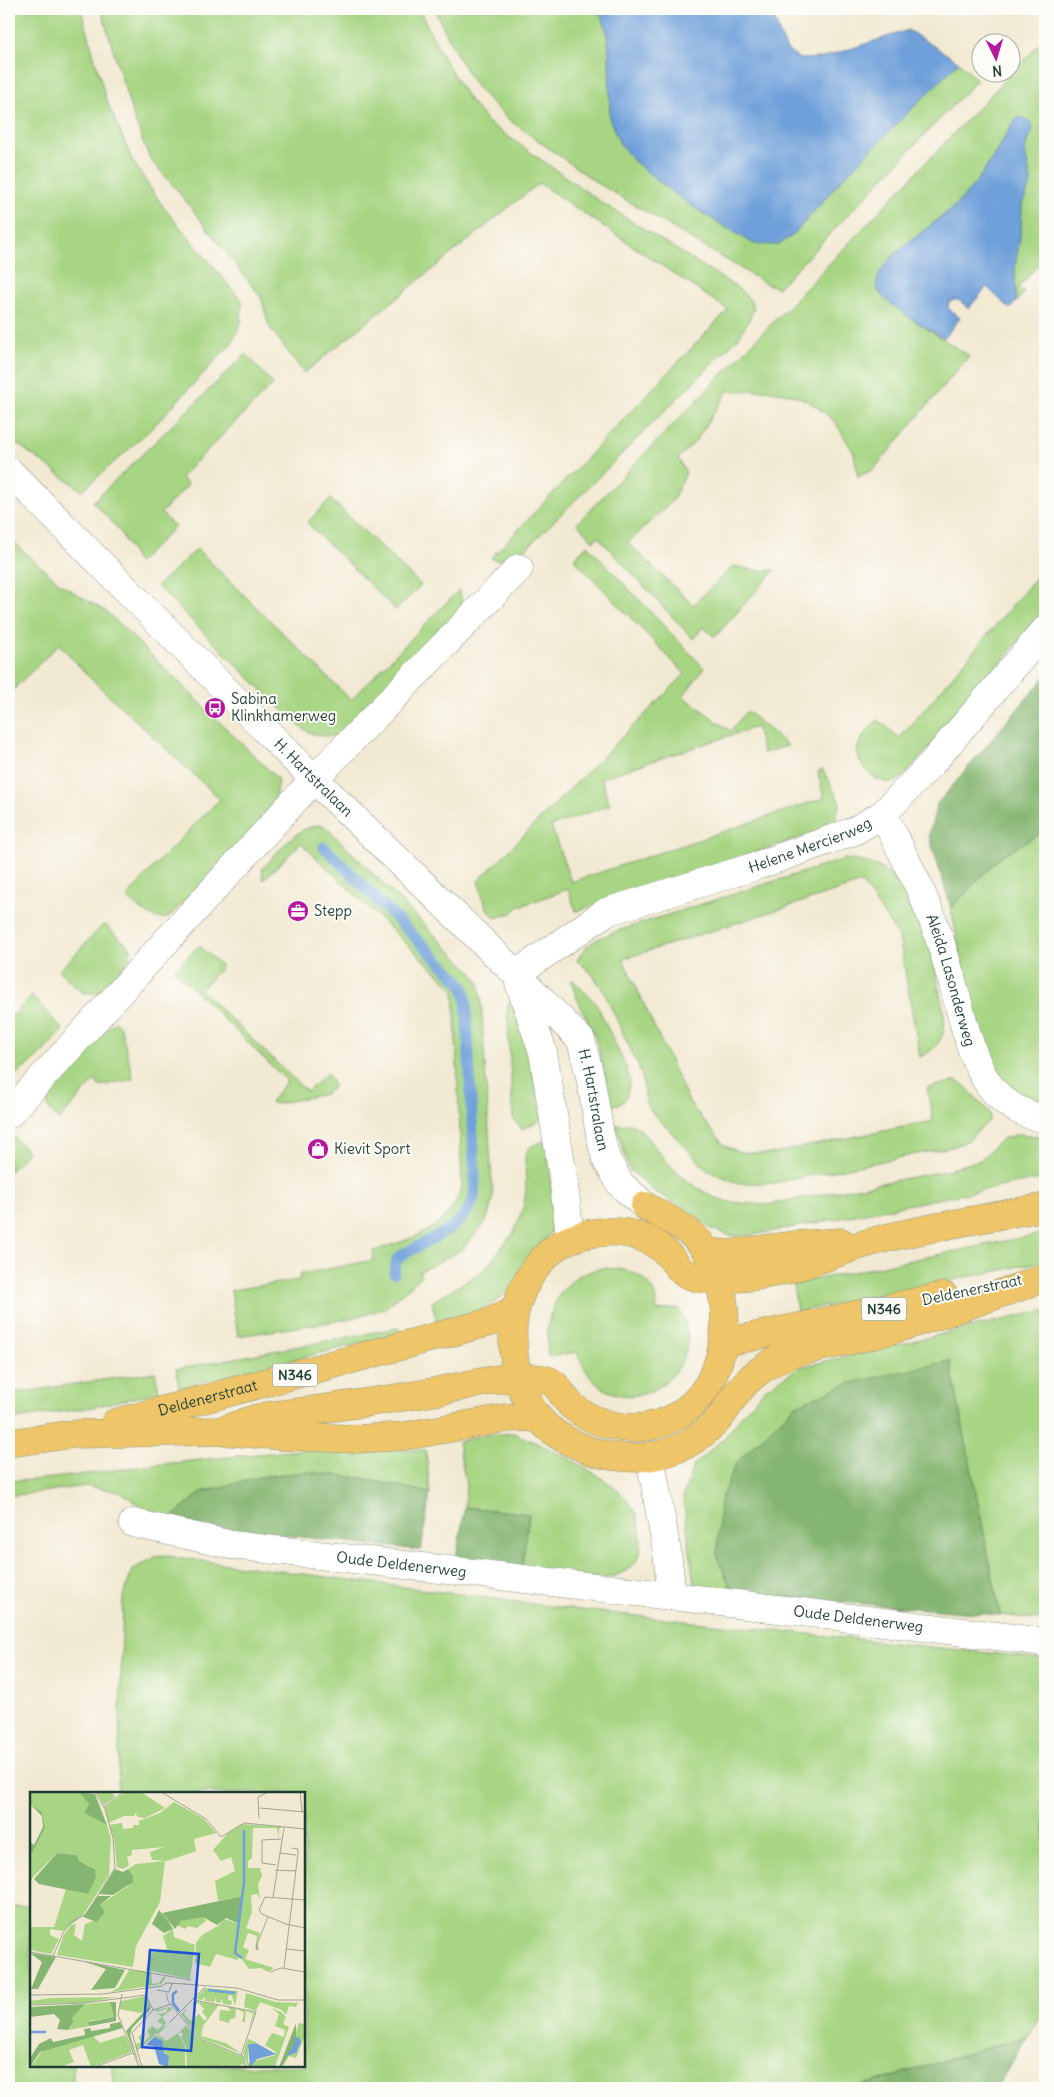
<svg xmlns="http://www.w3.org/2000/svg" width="1054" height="2097" viewBox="0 0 1054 2097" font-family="Delius,sans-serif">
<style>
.green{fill:#a7d583;stroke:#63895c}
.forest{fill:#85b671;stroke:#527a52}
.water{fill:#70a0da;stroke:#486e87}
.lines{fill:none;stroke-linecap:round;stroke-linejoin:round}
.stream{stroke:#70a0da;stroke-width:11}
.minor-casing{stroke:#889383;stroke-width:29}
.major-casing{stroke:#889383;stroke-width:29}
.minor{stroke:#fff;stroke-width:28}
.major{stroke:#eec569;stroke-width:28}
.labels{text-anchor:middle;stroke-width:4;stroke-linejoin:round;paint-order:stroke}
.shield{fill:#fdfcf7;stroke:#62766e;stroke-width:1}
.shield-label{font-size:14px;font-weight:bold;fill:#1f3d34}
.poi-label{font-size:15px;fill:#1f3d34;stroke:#fdfcf7;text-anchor:start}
.street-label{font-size:15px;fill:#1f3d34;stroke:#fdfcf7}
.inset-river{fill:none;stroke:#70a0da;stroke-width:2.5}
.inset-road{fill:none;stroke:#9ea493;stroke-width:1}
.view{fill:#1d4ed8;fill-opacity:0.15;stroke:#1d4ed8;stroke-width:2.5}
.inset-edge{fill:none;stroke:#1f3d34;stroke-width:2.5}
</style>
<rect width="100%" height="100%" fill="#fdfcf7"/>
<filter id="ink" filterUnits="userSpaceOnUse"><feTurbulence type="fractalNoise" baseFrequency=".02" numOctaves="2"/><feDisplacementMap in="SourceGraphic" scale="10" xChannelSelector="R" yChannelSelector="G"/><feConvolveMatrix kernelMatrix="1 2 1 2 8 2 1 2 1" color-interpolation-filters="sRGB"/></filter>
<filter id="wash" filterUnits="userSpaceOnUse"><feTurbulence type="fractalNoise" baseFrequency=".0096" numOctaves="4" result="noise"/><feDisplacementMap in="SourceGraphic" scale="20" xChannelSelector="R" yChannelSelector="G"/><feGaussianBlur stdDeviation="1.12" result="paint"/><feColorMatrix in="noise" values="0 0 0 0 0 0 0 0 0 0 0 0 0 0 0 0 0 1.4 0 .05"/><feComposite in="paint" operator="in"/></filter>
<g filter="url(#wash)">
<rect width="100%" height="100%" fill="#f2e9d2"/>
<!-- green -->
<path class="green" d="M 9,9 L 81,9 L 106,99 L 133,162 L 164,208 L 242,301 L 241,323 L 231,344 L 152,428 L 82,491 L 9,438 Z
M 101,9 L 419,9 L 442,56 L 469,100 L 489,123 L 601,202 L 739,289 L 751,301 L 754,309 L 748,322 L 738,338 L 516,559 L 497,560 L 491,558 L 728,310 L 539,183 L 304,373 L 269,326 L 261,297 L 177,190 L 150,159 L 133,116 Z
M 434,9 L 593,9 L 602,17 L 606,28 L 609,48 L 610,120 L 620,144 L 646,171 L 777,245 L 796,232 L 842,179 L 959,62 L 977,80 L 778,288 L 765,283 L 596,182 L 508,119 L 477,88 L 459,59 Z
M 1045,38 L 1045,267 L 1042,270 L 1037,266 L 1018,288 L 1024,293 L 1016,302 L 1015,267 L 1021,230 L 1022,204 L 1031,183 L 1025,150 L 1028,138 L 1013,123 L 983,174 L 957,204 L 906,245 L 880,294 L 909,317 L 969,356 L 874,469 L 858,477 L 854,453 L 835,422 L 824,412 L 806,400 L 790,394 L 766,390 L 728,391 L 695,442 L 678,458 L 686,473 L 672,501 L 628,543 L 693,605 L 733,566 L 758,571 L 775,570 L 715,637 L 703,627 L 693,639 L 598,537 L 593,541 L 577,523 L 789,306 Z
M 246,354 L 273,384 L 181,477 L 188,485 L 161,513 L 175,527 L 138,563 L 119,530 L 93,502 Z
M 330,499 L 421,585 L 396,610 L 307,523 Z
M 9,534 L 18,547 L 62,585 L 107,612 L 278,779 L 275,800 L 256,826 L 168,918 C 151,921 140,908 127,897 L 156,864 L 220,799 L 89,677 L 59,644 L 9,694 Z
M 587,545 L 704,668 L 683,696 L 730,731 L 747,711 L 788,746 L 763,753 L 756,727 L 601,778 L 610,805 L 551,826 L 571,882 L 824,798 L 818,772 L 820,770 L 823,770 L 840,803 L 833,825 L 823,830 L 576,911 L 568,889 L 518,907 L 512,913 L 495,918 L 487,909 L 478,881 L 685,674 L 574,559 Z
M 197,549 L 351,700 L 459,590 L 463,606 L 460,617 L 341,735 C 315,738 308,734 289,717 L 157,586 Z
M 1045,567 L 1045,610 C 1010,652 974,693 939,735 C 931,745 908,774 898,780 C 881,790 854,766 858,747 C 861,736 871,727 878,720 L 900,738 Z
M 318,825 L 325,826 L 473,973 L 479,983 L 481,998 L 493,1199 L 486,1222 L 461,1250 L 419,1272 L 421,1277 L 384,1309 L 343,1320 L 238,1336 L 231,1290 L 299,1280 L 301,1273 L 318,1271 L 374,1260 L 373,1251 C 413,1238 450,1230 462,1186 L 454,989 L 301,843 L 263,880 L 262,869 C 278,852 294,829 318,825 Z
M 1045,831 L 1045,1101 L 1025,1098 L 997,1077 L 976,1036 L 951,908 L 1002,855 Z
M 845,859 C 858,861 875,863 885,871 C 905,887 922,914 929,938 C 934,955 936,974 939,991 C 942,1004 947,1020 943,1033 C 940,1044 930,1053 920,1057 L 899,937 L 862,883 L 623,959 L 690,1104 L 725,1146 L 740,1152 L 769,1154 L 933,1121 L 927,1088 L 956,1081 L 965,1086 L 990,1113 L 989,1121 L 967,1141 L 952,1147 L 774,1183 L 737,1183 L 707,1170 L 650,1110 L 646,1102 L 641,1072 L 603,990 L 592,974 L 577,960 C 588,940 602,937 623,929 Z
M 104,924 L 131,948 L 130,959 L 98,993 L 83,993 L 59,971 Z
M 199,946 L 222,966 L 201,990 L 307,1092 L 327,1073 L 332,1081 L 333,1088 L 325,1094 L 276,1104 L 270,1102 L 287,1081 L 174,970 Z
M 573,980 L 596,1003 L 626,1067 L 630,1081 L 627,1095 L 622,1103 L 610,1106 C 606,1083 603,1059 595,1037 C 588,1018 576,1001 571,981 Z
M 32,996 L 63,1030 C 51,1043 26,1073 9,1076 L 9,1019 Z
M 511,1001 L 522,1024 L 542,1118 L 538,1122 L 521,1129 L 513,1118 L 507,1006 Z
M 116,1022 L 121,1028 L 133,1079 L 99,1086 L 95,1080 L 59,1120 L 48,1108 L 48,1090 L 107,1028 Z
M 630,1124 L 639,1128 L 667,1162 L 681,1176 L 696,1187 L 713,1197 L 729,1202 L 766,1205 L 944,1171 L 980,1160 L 1002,1139 L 1019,1134 L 1045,1137 L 1045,1178 L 753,1235 L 732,1236 L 711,1229 L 683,1208 L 654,1191 L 629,1169 L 616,1125 Z
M 9,1132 L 28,1152 L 9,1172 Z
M 546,1141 L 555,1218 L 550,1233 L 509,1290 L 495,1302 L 473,1314 L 437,1324 L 432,1302 L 484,1270 L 514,1232 L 523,1209 L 526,1192 L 525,1158 L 529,1148 L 535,1144 Z
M 1045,1233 L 1045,1261 L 797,1312 L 793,1284 Z
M 601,1268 C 619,1268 645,1271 653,1291 C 656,1297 656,1305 657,1311 L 678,1308 C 712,1360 645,1422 597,1384 C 588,1377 582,1363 577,1352 L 548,1357 C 545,1324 550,1297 578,1276 C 584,1272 594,1271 601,1268 Z
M 1045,1310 L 1045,1620 L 1000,1615 L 950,1361 L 796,1405 L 736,1463 L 720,1501 L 733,1593 L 695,1592 L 683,1497 L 693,1466 L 725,1437 L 742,1415 L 766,1388 L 801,1367 Z
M 398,1328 L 400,1330 L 398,1334 L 179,1388 L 176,1369 Z
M 155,1372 L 159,1392 L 93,1407 L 9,1420 L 9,1394 Z
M 513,1433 C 546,1446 620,1479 636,1513 C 638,1518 638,1525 640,1531 C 641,1540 642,1548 639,1557 C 635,1568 615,1578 604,1578 C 580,1578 546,1570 522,1567 L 529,1514 L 465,1507 L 466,1485 L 458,1442 L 482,1435 Z
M 302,1450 L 426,1450 L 430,1493 L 362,1478 L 306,1472 L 265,1476 L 202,1492 L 166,1522 L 120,1492 L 87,1486 L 9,1496 L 9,1484 L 11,1481 C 51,1480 90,1473 130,1468 C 187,1461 244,1455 302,1450 Z
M 159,1555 L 571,1609 L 1045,1659 L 1045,2008 L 1028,2036 L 852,2088 L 113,2088 L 113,2066 L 304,2066 L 304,1793 L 118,1793 L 123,1596 L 133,1569 Z
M 31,1905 L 31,2066 L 73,2066 L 73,2088 L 9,2088 L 9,1908 Z"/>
<!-- forest -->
<path class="forest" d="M 1045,677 L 1045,831 L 1002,855 L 951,908 L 929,835 L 937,804 Z
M 950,1361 L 1000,1615 L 733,1593 L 717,1557 L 720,1501 L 736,1463 L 796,1405 L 850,1383 Z
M 306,1472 L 362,1478 L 430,1493 L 421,1550 L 166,1522 L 202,1492 L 265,1476 Z
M 465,1507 L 529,1514 L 522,1567 L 456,1558 Z
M 1028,2036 L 996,2088 L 852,2088 Z"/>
<!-- water -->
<path class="water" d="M 594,9 L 772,9 L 780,36 L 788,51 L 800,59 L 822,58 L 908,30 L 959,62 L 842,179 L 792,236 L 777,245 L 754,244 L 702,213 L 672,192 L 634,161 L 620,144 L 610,120 L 609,48 L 606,28 L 602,17 Z
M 1018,118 L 1024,118 L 1031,123 L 1033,131 L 1028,138 L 1025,150 L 1031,183 L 1022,204 L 1021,230 L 1015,267 L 1016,302 L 1010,309 L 987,287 L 968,309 C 962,302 958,297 949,302 L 948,308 L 960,318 L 944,338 C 931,331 880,301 877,288 C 871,260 942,221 959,202 C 982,177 997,152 1013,123 Z"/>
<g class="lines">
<!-- stream -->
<path class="stream" d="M 324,847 L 458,980 L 463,986 L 466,998 L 475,1178 C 474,1184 475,1192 474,1197 C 464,1232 422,1240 397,1259 L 394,1273"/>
</g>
</g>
<g filter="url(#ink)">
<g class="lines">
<!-- minor casing -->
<g class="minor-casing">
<g id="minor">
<path id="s1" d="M 9,471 L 314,779 L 516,974 L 581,1040 L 591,1081 L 600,1135 L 606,1159 L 621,1185 L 645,1206"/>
<path id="s2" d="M 883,814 C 902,853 923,891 937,932 C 947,960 954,989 962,1017 C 976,1067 988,1107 1045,1119"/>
<path id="s3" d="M 516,974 L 606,912 L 756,866 L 854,831 L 883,814 L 932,763 L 1045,630"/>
<path d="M 519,983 L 543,1052 L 563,1176 L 569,1227 L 568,1240"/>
<path d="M 9,1114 L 314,779 L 519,568"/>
<path d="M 650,1456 L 667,1552 L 672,1596"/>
<path id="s4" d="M 133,1523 L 232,1545 L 672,1596 L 1045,1642"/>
</g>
</g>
<!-- major casing -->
<g class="major-casing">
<g id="major">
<path d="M 1045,1207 C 991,1217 936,1226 882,1239 C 853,1246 825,1258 797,1267 C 773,1274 745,1278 721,1279 C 707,1280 689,1279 679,1268 C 673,1261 669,1254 662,1249 C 637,1228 599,1228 571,1239 C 539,1252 515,1293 513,1326 C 511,1367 523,1415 561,1437 C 612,1467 671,1466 714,1424 C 724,1415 729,1403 737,1393 C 749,1377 769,1362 788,1355 C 795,1352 805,1351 813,1349 C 835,1344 859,1339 881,1333 C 937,1318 991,1296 1045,1278"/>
<path d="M 707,1252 L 728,1254 L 794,1245 L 841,1242"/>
<path d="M 723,1343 L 944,1296"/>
<path id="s5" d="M 115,1423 L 490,1322 L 514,1310"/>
<path d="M 220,1431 C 233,1427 246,1421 259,1418 C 275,1414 292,1413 308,1411 C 348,1405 388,1400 427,1393 C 465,1387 505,1373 543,1379 C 558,1381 561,1396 572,1406 C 591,1422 621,1431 646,1427 C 725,1413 743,1314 707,1253 C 694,1229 667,1219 645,1206"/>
<path d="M 9,1443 L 74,1434 L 220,1431 L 283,1436 L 357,1439 L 405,1436 L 506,1418 L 536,1417"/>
</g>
</g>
<!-- minor -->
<use href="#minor" class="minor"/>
<!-- major -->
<use href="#major" class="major"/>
</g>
</g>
<!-- icons -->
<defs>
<g id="bus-disc" transform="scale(1.125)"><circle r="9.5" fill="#b5179e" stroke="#fdfcf7"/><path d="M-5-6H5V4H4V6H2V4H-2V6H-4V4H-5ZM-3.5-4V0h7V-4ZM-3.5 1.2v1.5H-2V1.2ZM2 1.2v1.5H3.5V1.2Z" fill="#fff"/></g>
<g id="office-disc" transform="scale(1.125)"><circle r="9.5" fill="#b5179e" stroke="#fdfcf7"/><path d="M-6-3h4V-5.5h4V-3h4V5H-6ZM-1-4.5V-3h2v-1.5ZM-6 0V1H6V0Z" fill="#fff"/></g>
<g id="shop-disc" transform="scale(1.125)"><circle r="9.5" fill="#b5179e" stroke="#fdfcf7"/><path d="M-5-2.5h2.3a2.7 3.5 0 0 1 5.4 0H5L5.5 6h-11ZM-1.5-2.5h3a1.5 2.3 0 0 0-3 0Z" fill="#fff"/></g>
</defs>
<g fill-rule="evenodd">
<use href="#bus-disc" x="215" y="708"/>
<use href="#office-disc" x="298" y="911"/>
<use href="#shop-disc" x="318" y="1149"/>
</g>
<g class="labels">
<!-- shield labels -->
<g class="shield">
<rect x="861.5" y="1297.5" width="45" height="23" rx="4"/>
<rect x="272.5" y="1363.5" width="45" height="23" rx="4"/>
</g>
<g class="shield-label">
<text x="884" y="1314">N346</text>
<text x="295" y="1380">N346</text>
</g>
<!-- poi labels -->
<g class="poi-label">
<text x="231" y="704">Sabina<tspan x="231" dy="17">Klinkhamerweg</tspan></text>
<text x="314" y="916">Stepp</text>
<text x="334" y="1154">Kievit Sport</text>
</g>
<!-- street labels -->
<g class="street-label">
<text dy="5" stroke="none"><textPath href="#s1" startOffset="432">H. Hartstralaan</textPath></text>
<text dy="5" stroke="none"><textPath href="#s3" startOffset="324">Helene Mercierweg</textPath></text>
<text dy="5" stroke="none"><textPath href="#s2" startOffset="180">Aleida Lasonderweg</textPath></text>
<text dy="5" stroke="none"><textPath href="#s1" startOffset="868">H. Hartstralaan</textPath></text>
<text transform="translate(972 1290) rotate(-12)" y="5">Deldenerstraat</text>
<text dy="5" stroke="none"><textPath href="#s5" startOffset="96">Deldenerstraat</textPath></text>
<text dy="5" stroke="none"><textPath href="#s4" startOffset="272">Oude Deldenerweg</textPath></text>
<text dy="5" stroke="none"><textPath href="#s4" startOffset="732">Oude Deldenerweg</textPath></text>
</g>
</g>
<!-- overview -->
<g transform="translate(30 1792)">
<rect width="275" height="275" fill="#f2e9d2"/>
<path d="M 0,0 L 49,0 L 59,12 L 54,21 L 77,33 L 81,46 L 79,83 L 53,123 L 33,139 L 20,137 L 20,143 L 29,147 L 21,162 L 0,158 L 0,135 L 24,135 L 36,97 L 57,102 L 66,83 L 64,76 L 49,69 L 47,63 L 27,61 L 2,86 L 0,92 L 0,65 L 15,36 L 12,20 L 0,12 ZM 66,0 L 82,0 L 85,5 L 74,13 ZM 95,0 L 111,0 L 135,16 L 115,26 L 108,25 L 105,21 L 104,24 L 94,24 L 78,31 L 75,15 ZM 144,10 L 174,27 L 186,41 L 164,47 L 166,59 L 137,69 L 122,68 L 120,60 L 134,55 L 102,58 L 102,63 L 97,65 L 99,73 L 94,77 L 87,75 L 84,47 L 79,33 L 92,31 L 93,37 L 103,36 L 103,33 L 109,33 L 109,29 L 130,21 ZM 211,32 L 252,35 L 249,37 L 249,46 L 247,36 L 223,36 L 222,66 L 218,69 L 218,76 L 230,76 L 232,84 L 228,92 L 230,107 L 227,102 L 221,103 L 222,120 L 216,136 L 230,141 L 225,158 L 227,144 L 218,141 L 213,155 L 219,158 L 215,167 L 244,176 L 238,180 L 231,176 L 219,177 L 210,165 L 207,168 L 186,162 L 180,175 L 165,171 L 166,151 L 172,143 L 188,134 L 194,127 L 210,132 L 213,104 L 188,109 L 185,89 L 205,79 L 201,65 L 191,69 L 183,58 L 198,41 ZM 135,69 L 130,110 L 106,154 L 103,175 L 27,163 L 33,144 L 41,133 L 46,132 L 44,143 L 52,149 L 55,132 L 63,129 L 70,113 L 98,94 L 103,84 L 98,77 L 106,72 ZM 173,124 L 176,129 L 167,136 L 158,134 L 155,137 L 146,133 L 151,129 ZM 143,137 L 144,145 L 165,153 L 160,187 L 116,178 L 121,161 L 137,157 L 133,144 ZM 99,178 L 121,180 L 122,192 L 129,191 L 135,183 L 135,187 L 131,192 L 81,200 L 89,195 ZM 175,196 L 208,199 L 205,214 L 202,204 L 199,203 L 198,208 L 202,209 L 201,213 L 193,212 L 192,207 L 190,211 L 186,210 L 186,206 L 184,210 L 175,209 L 175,205 L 172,208 L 165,207 ZM 216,201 L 246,210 L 268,211 L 266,215 L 259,214 L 256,223 L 252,218 L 230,210 L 226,219 L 214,215 ZM 116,204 L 120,213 L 111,221 L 89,217 L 91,209 ZM 86,205 L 54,211 L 0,212 L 0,209 L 21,206 ZM 164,209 L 189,213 L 173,234 L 171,244 L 196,251 L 211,261 L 170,246 L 151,222 L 157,216 L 154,222 L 160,229 L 169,222 L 175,229 L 177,226 L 172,220 L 174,217 L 169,211 L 163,213 ZM 80,210 L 84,225 L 59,229 L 60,234 L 38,238 L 44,229 L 42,226 L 55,212 ZM 197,214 L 225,221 L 218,239 L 223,222 L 216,219 L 215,230 L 212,230 L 214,220 L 206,217 L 205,226 L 200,227 L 199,231 L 189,228 L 190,218 L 201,219 ZM 141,215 L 142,217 L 132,225 L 136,231 L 132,237 L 140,232 L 128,242 L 136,249 L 148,241 L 155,254 L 155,275 L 138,275 L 139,264 L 134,261 L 132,250 L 127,245 L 116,252 L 126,243 L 132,247 L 127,242 L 127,241 L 107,259 L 105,252 L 111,250 L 108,245 L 112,242 L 115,241 L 114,250 L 120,244 L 117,239 L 122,234 L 128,238 L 133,232 L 127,230 L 132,224 L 127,222 L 136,221 L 138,216 L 126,220 L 125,218 ZM 242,216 L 251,220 L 256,225 L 253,232 L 259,235 L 245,275 L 218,275 L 213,261 L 218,247 L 226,250 L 218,256 L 218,271 L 245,263 L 246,260 L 235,253 L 242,241 L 254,245 L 255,238 L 245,234 L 249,222 ZM 269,231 L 275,232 L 274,246 L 266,266 L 259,264 L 253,275 L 258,264 L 266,261 L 269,255 L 264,246 ZM 156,233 L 169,247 L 213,265 L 215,275 L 213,272 L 206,275 L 157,275 L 156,254 L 151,245 L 153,241 L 149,241 ZM 95,243 L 102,260 L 61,275 L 53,253 L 39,258 L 44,270 L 30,275 L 1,275 L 12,259 L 63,244 L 70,251 Z" fill="#a7d583"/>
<path d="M 49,0 L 65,2 L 77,33 L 54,21 L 59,12 ZM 0,12 L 12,20 L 15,36 L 0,65 L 0,50 L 4,53 L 13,35 L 12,24 ZM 27,61 L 47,63 L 49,69 L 65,77 L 66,85 L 58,102 L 9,92 L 4,87 ZM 85,77 L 93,80 L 98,77 L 103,84 L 103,90 L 83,103 L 69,102 ZM 68,104 L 81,104 L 70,113 L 75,120 L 67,130 L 53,125 ZM 213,104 L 210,132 L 196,126 L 187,133 L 173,125 L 151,129 L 145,137 L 132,121 ZM 129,118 L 138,129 L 143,137 L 134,141 L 122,132 ZM 0,161 L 26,165 L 8,197 L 1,197 L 12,170 ZM 52,169 L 95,178 L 85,196 L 61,198 L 76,177 ZM 80,210 L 86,210 L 86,229 L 60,234 L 58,230 L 84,225 ZM 55,212 L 42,226 L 44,229 L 38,238 L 27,237 L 30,228 L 24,222 L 0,225 L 0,215 ZM 120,213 L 120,218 L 102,236 L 100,243 L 110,275 L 96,239 ZM 90,230 L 93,236 L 10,260 L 0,275 L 0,266 L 9,252 L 21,246 L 23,250 L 55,243 L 54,237 L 60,236 L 61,239 L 80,236 L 80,232 ZM 266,231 L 266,250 L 252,275 L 249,275 Z" fill="#85b671"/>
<path d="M 125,245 L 132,249 L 134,261 L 139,264 L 138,275 L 129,272 L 124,254 L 116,253 ZM 269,245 L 271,250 L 266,261 L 257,264 L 265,250 L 264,246 ZM 226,251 L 246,262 L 227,267 L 220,275 L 218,253 Z" fill="#70a0da"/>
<path class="inset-river" d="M 212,166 L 205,161 L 214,90 L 214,38M 178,198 L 205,201M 147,199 L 143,202 L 143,211 L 149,219M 0,240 L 16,240"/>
<path class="inset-road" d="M 131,0 L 176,27 L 191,45 L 214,31 L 275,37M 270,0 L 272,20M 74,15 L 93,0M 230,16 L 275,20M 229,26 L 228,5 L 238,0M 250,61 L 266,63M 246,73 L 232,71 L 232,48 L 251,47M 245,78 L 266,79M 243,105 L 254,36M 275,108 L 235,105 L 229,118 L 232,122 L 256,132 L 275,136M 227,152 L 228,158 L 226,157 L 227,152 L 238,125M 256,157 L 275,159M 0,160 L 161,188M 23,164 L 33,141 L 40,131 L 56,122 L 85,76 L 83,46 L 75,17 L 65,0M 254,176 L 268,61 L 268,57 L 262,56M 240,180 L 251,176 L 275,180M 154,192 L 207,196 L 248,208 L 275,208M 127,198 L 139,200 L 142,192M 136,201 L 138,209 L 170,247 L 213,264 L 216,275M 92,202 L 88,223 L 109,275M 0,203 L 73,202 L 132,194 L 136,191 L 156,192M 164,208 L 226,220 L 211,263M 0,213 L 54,211 L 116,203 L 123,218M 139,231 L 175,195M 64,275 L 103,261M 112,275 L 102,241 L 123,218 L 141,212"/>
<path class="view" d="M 120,158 L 169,162 L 161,259 L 112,255 Z"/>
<rect width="275" height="275" class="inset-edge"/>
</g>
<!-- margin -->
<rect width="1054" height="2097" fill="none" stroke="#fdfcf7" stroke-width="30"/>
<!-- north arrow -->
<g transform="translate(996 58) rotate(175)"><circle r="24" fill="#fdfcf7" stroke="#a4b0a9"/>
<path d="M0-4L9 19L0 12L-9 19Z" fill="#b5179e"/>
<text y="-8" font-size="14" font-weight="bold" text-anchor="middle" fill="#1f3d34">N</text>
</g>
</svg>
